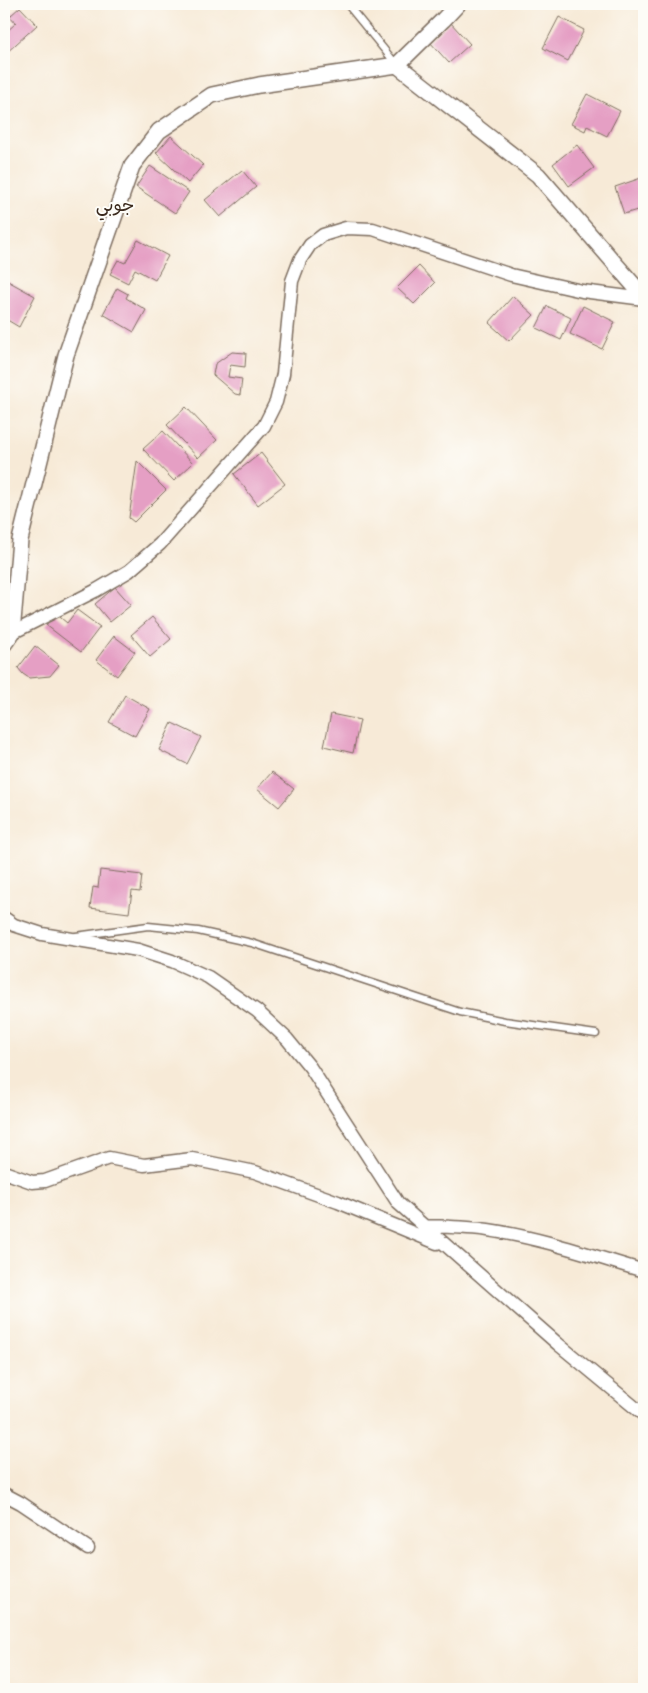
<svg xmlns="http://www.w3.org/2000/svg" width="648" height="1693" viewBox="0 0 648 1693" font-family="Dekko,'Playpen Sans Arabic',sans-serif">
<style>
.building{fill:#e59fc4}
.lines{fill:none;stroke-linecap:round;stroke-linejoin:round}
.service-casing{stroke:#7d6d5f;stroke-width:9}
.minor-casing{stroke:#7d6d5f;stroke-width:15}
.tertiary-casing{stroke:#7d6d5f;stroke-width:18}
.service{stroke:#fff;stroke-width:6}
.minor{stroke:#fff;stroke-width:12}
.tertiary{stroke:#fff;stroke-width:15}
.labels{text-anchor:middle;stroke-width:4;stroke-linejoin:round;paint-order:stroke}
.quarter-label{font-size:18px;fill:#3b2a1e;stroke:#fdfcf7}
</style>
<rect width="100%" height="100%" fill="#fdfcf7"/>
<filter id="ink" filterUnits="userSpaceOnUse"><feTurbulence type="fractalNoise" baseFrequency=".02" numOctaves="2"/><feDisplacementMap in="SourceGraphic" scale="10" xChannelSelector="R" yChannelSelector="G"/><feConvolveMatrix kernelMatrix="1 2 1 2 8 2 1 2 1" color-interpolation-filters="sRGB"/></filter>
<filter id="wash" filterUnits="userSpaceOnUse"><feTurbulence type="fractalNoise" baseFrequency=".0096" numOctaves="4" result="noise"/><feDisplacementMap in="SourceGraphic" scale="20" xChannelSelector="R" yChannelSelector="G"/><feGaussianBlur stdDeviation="1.12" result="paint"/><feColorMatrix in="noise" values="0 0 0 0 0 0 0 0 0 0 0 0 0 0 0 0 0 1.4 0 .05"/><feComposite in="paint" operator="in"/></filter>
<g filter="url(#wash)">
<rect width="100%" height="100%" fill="#f7ead7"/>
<g id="blocks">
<!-- building -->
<path class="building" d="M 20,7 L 37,25 L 5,54 L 4,34 L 16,23 L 10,16 Z
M 559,17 L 584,30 L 568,61 L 543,48 Z
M 450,22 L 470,44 L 449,63 L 429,41 Z
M 587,94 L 620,111 L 607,136 L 587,126 L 585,131 L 571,124 Z
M 171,136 L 203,165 L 188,183 L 156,153 Z
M 577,145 L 594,168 L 569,186 L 553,164 Z
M 150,166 L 189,192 L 175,213 L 136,187 Z
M 242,170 L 256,187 L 220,217 L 205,200 Z
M 644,177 L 644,208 L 624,214 L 615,187 Z
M 138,240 L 168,256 L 155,280 L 135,269 L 128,283 L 110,274 L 118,260 L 125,263 Z
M 419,266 L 435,283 L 414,304 L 397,288 Z
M 6,280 L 35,296 L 19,327 L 4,318 L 4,285 Z
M 117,288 L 128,294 L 126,298 L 146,310 L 134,332 L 103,314 Z
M 513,296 L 534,315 L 509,341 L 489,323 Z
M 547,306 L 571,318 L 561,340 L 536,328 Z
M 583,306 L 615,322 L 602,349 L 570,334 Z
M 232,352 L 246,353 L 245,367 L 230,365 L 228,377 L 242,379 L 240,395 L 235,394 L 213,375 L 215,364 Z
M 186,407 L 217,440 L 198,458 L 167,425 Z
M 163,431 L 193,463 L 174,481 L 143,449 Z
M 261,453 L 285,484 L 258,505 L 234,474 Z
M 137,461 L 166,490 L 134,522 L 129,518 Z
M 115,587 L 131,605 L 110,622 L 95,604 Z
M 77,610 L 100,627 L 81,652 L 46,625 L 55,613 L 67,623 Z
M 152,617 L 171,639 L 150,657 L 131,635 Z
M 114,636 L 135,652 L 117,676 L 96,660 Z
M 35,646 L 59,665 L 50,676 L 29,678 L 23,674 L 18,668 Z
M 125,695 L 150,709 L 135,736 L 109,722 Z
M 331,714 L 360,720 L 353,753 L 324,746 Z
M 172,723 L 201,737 L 187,764 L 159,750 Z
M 272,772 L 294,789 L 279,807 L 257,789 Z
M 100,870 L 142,875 L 140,892 L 132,891 L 129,913 L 90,908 L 93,887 L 98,888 Z"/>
</g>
</g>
<g filter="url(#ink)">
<use href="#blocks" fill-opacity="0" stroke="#7d6d5f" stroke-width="1"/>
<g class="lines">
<!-- service casing -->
<g class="service-casing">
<path id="service" d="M 347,4 L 396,64
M 76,936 L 148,926 L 198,931 L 252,943 L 460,1012 L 505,1021 L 596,1034"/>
</g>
<!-- minor casing -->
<g class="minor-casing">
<path id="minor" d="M 12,633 L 95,591 L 129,571 L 160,544 L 264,426 L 276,402 L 283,374 L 292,281 L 300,260 L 310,245 L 323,235 L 346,228 L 373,229 L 511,275 L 582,291 L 644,299
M 4,918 L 14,925 L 42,934 L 138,950 L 172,961 L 208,977 L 257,1011 L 287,1039 L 310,1067 L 398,1203 L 558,1344 L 644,1415
M 4,1172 L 32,1182 L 45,1181 L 109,1158 L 144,1165 L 192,1159 L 255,1172 L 338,1202 L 437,1243
M 423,1226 C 445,1227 467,1227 488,1230 C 542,1238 593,1256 644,1271
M 4,1494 L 21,1503 L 88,1548"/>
</g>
<!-- tertiary casing -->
<g class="tertiary-casing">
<path id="tertiary" d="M 397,65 L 443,20 L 458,4
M 4,644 L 12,633 L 20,540 L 66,355 L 132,166 L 159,131 L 212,95 L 259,85 L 397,65 L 538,175 L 644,297"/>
</g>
<!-- service -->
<use href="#service" class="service"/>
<!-- minor -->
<use href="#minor" class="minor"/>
<!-- tertiary -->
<use href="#tertiary" class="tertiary"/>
</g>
</g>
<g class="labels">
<!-- quarter labels -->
<g class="quarter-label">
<text x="115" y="211">جوبي</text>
</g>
</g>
<!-- margin -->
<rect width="648" height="1693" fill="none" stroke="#fdfcf7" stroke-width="20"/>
</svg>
